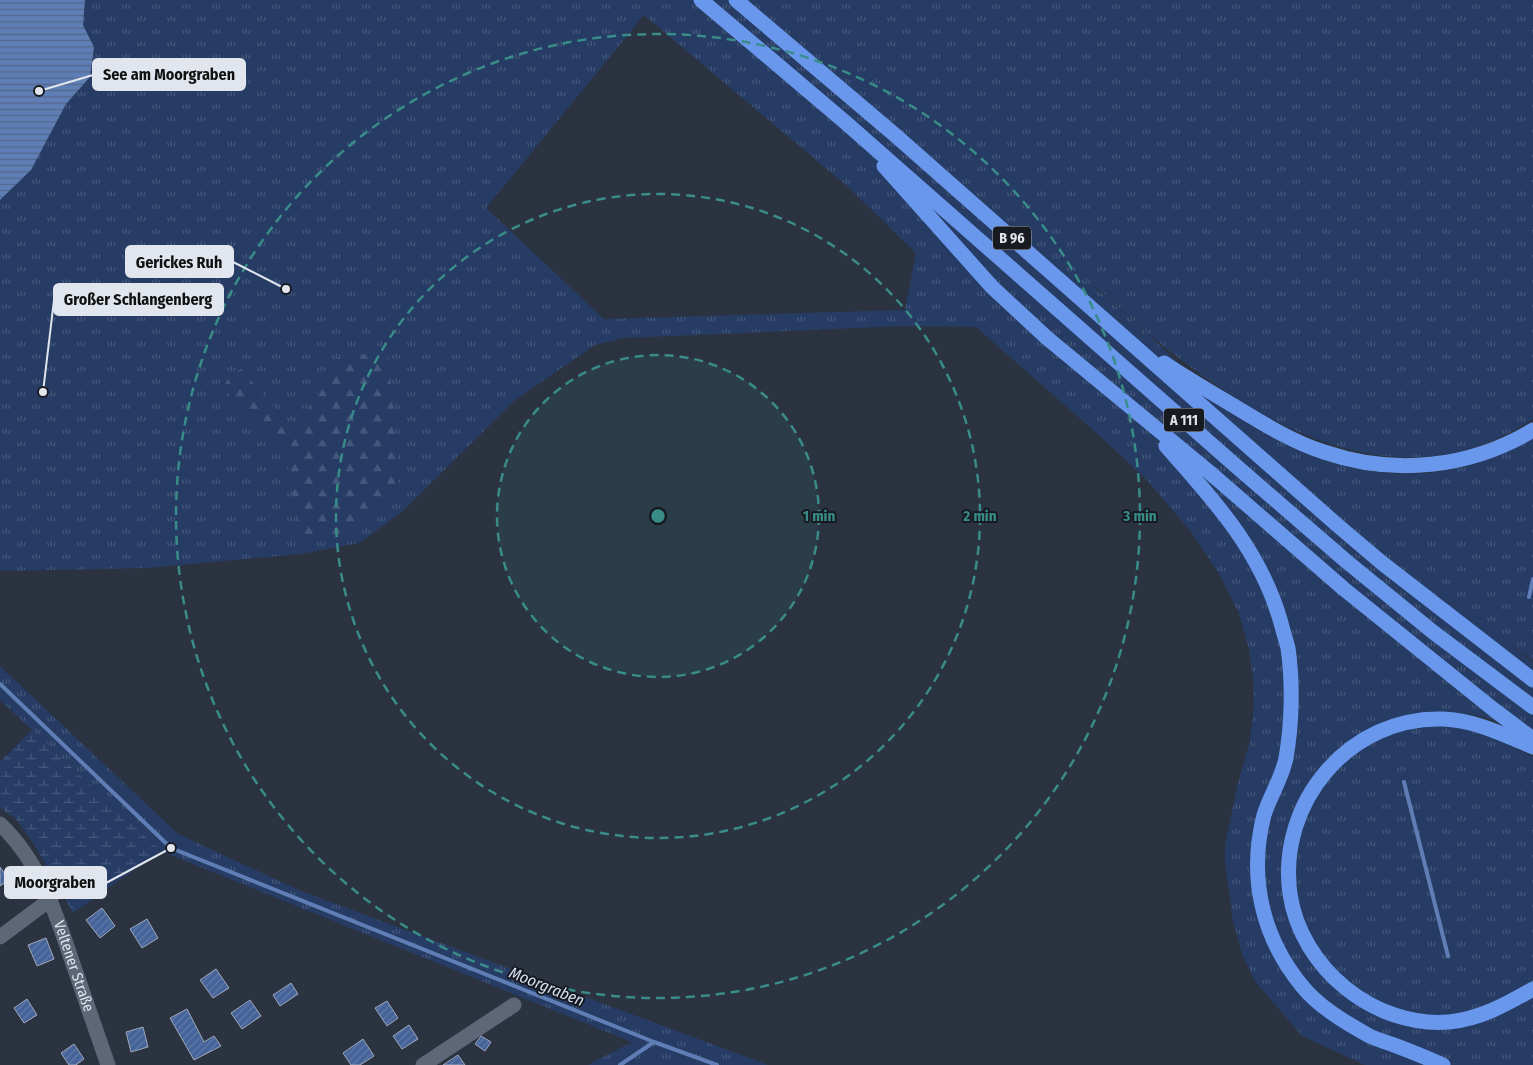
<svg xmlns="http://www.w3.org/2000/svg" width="1533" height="1065" viewBox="0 0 1533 1065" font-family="'Fira Sans Condensed',sans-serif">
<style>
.grass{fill:url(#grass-tufts);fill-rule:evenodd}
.forest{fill:url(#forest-firs)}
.wetland{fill:url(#wetland-marsh)}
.water{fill:url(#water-rules)}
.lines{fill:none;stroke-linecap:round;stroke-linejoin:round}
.stream{stroke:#5f7eb6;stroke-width:4}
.building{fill:url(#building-hatch);stroke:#9ea8b9}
.minor{stroke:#5e6777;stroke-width:15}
.highway{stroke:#6997ec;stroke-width:15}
.ring{fill:none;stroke:#398c88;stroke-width:2.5;stroke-dasharray:9 6}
.labels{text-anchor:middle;stroke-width:4;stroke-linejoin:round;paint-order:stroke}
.shield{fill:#171b21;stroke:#a4a8b0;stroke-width:1}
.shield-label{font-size:14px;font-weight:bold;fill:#e0e5ee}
.street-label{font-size:15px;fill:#e0e5ee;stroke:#171b21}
.water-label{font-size:16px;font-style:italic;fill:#d5dfef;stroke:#171b21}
.centre{fill:#398c88;stroke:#171b21;stroke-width:2.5}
.ring-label{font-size:15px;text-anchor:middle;font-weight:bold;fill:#398c88;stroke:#171b21;stroke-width:4;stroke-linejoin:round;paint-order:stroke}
.leader{fill:none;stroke:#e0e5ee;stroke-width:2}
.callout-dot{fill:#e0e5ee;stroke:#171b21;stroke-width:2}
.callout{fill:#e0e5ee;stroke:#e0e5ee;stroke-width:2}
.callout-label{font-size:16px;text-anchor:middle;font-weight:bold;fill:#111}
</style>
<defs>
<pattern id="grass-tufts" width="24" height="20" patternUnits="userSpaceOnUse" patternTransform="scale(1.25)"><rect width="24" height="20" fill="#263c65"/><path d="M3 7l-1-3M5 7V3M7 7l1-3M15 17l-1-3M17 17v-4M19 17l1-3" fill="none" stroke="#45587b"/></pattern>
<pattern id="forest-firs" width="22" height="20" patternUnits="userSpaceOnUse" patternTransform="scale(1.25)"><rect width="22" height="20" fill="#263c65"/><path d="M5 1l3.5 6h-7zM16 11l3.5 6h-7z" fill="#45587b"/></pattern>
<pattern id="wetland-marsh" width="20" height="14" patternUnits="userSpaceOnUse" patternTransform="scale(1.25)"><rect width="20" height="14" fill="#263c65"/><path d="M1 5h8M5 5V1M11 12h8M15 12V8" fill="none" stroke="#45587b"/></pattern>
<pattern id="water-rules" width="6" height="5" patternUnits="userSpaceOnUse" patternTransform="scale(1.25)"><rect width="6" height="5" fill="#5f7eb6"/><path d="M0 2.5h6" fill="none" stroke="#54678a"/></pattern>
<pattern id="building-hatch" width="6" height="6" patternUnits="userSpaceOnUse" patternTransform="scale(1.25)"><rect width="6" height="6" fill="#456399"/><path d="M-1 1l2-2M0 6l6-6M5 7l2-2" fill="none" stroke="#6079a8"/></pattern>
</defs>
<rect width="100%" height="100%" fill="#2b3341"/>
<!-- grass -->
<path class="grass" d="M 85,0 L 1533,0 L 1533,419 C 1401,505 1270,431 1162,345 C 1146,332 1130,317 1114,303 C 1107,297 1099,288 1091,284 C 1119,308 1146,332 1173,358 C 1191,375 1208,394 1227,410 C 1240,420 1256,428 1270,436 C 1353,483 1449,489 1533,438 L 1533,661 L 1505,640 L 1533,663 L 1533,751 L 1492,719 L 1464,713 L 1491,722 L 1490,736 L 1533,757 L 1533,1065 L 1365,1065 L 1302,1036 L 1255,981 L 1242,954 L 1233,921 L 1225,863 L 1225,845 L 1238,783 L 1250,741 L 1254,705 L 1253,679 L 1249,649 L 1238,611 L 1218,572 L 1192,533 L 1146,479 L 1100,436 L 976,327 L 903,326 L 624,338 L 595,345 L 514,401 L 402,512 L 359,543 L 301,554 L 148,568 L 0,571 L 0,200 L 31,170 L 66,104 L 90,77 L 94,47 L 83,25 ZM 644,15 L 848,187 L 916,253 L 905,310 L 604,319 L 486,208 ZM 337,358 L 300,541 L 286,455 L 241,369 L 296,434 Z
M 0,666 L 178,834 L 301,891 L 768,1065 L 588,1065 L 632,1042 L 161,851 L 0,700 Z"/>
<!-- forest -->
<path class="forest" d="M 388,351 L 400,493 L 355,530 L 300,542 L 286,455 L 223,388 L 229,376 L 241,369 L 296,433 L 337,358 Z"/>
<!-- wetland -->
<path class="wetland" d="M 32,730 L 161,851 L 73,913 L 34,844 L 15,818 L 0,808 L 0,762 Z"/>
<!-- water -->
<path class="water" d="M 0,0 L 85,0 L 83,25 L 94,47 L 90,77 L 66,104 L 31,170 L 0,200 Z"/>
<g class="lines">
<!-- stream -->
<path class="stream" d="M 1529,597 L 1533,579
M 0,684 L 171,848 L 654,1042 L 717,1065
M 1404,782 L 1448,956
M 620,1065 L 654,1042"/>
</g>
<!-- building -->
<path class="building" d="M 0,867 L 9,880 L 0,886 Z
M 102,908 L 115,926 L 100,938 L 86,920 Z
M 147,919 L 158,938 L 142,948 L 130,929 Z
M 46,938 L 54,959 L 37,966 L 28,945 Z
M 216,969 L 229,988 L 213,998 L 200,980 Z
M 291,983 L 298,994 L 280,1006 L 273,995 Z
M 27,999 L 37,1015 L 24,1023 L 14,1008 Z
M 250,1000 L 261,1016 L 242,1029 L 231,1013 Z
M 387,1001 L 398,1018 L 387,1026 L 375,1008 Z
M 187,1009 L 204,1042 L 214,1036 L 221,1046 L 194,1060 L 170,1018 Z
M 409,1025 L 418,1039 L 402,1049 L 393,1036 Z
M 143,1027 L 148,1047 L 131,1052 L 126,1032 Z
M 481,1036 L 491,1042 L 485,1051 L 475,1044 Z
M 363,1039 L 374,1056 L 360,1065 L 351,1065 L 343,1053 Z
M 74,1044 L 84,1059 L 76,1065 L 69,1065 L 61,1053 Z
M 458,1055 L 465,1065 L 443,1065 Z"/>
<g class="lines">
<!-- minor -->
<g class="minor">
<path id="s1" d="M 0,824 C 40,862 56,913 73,964 C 85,998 96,1031 108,1065"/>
<path d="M 0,937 L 51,899"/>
<path d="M 423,1065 L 514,1005"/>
</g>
<!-- highway -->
<path class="highway" d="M 701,0 L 845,122 L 1236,466 L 1346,561 L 1433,632 L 1533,707
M 736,0 L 895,135 L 1336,524 L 1382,563 L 1533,680
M 884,166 L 992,287 L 1047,338 L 1208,471 L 1344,589 L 1493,709 L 1533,739
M 1164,363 C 1185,377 1207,390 1229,403 C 1259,421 1290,441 1324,452 C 1394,476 1470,468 1533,430
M 1166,446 C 1214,500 1261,551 1281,623 C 1283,631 1286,640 1288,648 C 1293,683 1292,724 1286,758 C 1282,778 1270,796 1264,815 C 1248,877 1262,937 1302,986 C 1318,1006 1343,1021 1366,1034 C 1374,1039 1384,1041 1394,1045 C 1410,1051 1427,1058 1443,1065
M 1533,747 C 1504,735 1475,720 1443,719 C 1350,716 1277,802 1290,894 C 1301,968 1374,1028 1449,1022 C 1480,1019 1507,1004 1533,989"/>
</g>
<!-- distance rings -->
<circle cx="658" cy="516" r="161" fill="#398c88" fill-opacity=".12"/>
<g class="ring">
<circle cx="658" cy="516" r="161"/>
<circle cx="658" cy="516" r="322"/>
<circle cx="658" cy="516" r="482"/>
</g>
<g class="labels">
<!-- shield labels -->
<g class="shield">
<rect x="993" y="226.5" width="38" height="23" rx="4"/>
<rect x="1164" y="408.5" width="40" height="23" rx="4"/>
</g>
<g class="shield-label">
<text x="1012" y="243">B 96</text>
<text x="1184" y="425">A 111</text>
</g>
<!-- street labels -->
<g class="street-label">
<text dy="5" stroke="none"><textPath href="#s1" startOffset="162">Veltener Straße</textPath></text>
</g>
<!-- water labels -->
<g class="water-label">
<text transform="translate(547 986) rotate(22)" y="6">Moorgraben</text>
</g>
</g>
<circle cx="658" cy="516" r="8" class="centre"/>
<g class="ring-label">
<text x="819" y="521">1 min</text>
<text x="980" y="521">2 min</text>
<text x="1140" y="521">3 min</text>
</g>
<!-- callouts -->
<path class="leader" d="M39 91L93 75M286 289L233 262M43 392L54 300M171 848L106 883"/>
<g class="callout-dot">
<circle cx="39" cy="91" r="5"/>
<circle cx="286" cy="289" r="5"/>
<circle cx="43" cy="392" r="5"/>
<circle cx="171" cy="848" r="5"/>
</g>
<g class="callout">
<rect x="93" y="59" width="152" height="31" rx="5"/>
<rect x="126" y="246" width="107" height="31" rx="5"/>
<rect x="54" y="284" width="169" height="31" rx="5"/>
<rect x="5" y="867" width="101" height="31" rx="5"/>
</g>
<g class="callout-label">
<text x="169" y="80">See am Moorgraben</text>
<text x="179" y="268">Gerickes Ruh</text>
<text x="138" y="305">Großer Schlangenberg</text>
<text x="55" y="888">Moorgraben</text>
</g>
</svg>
